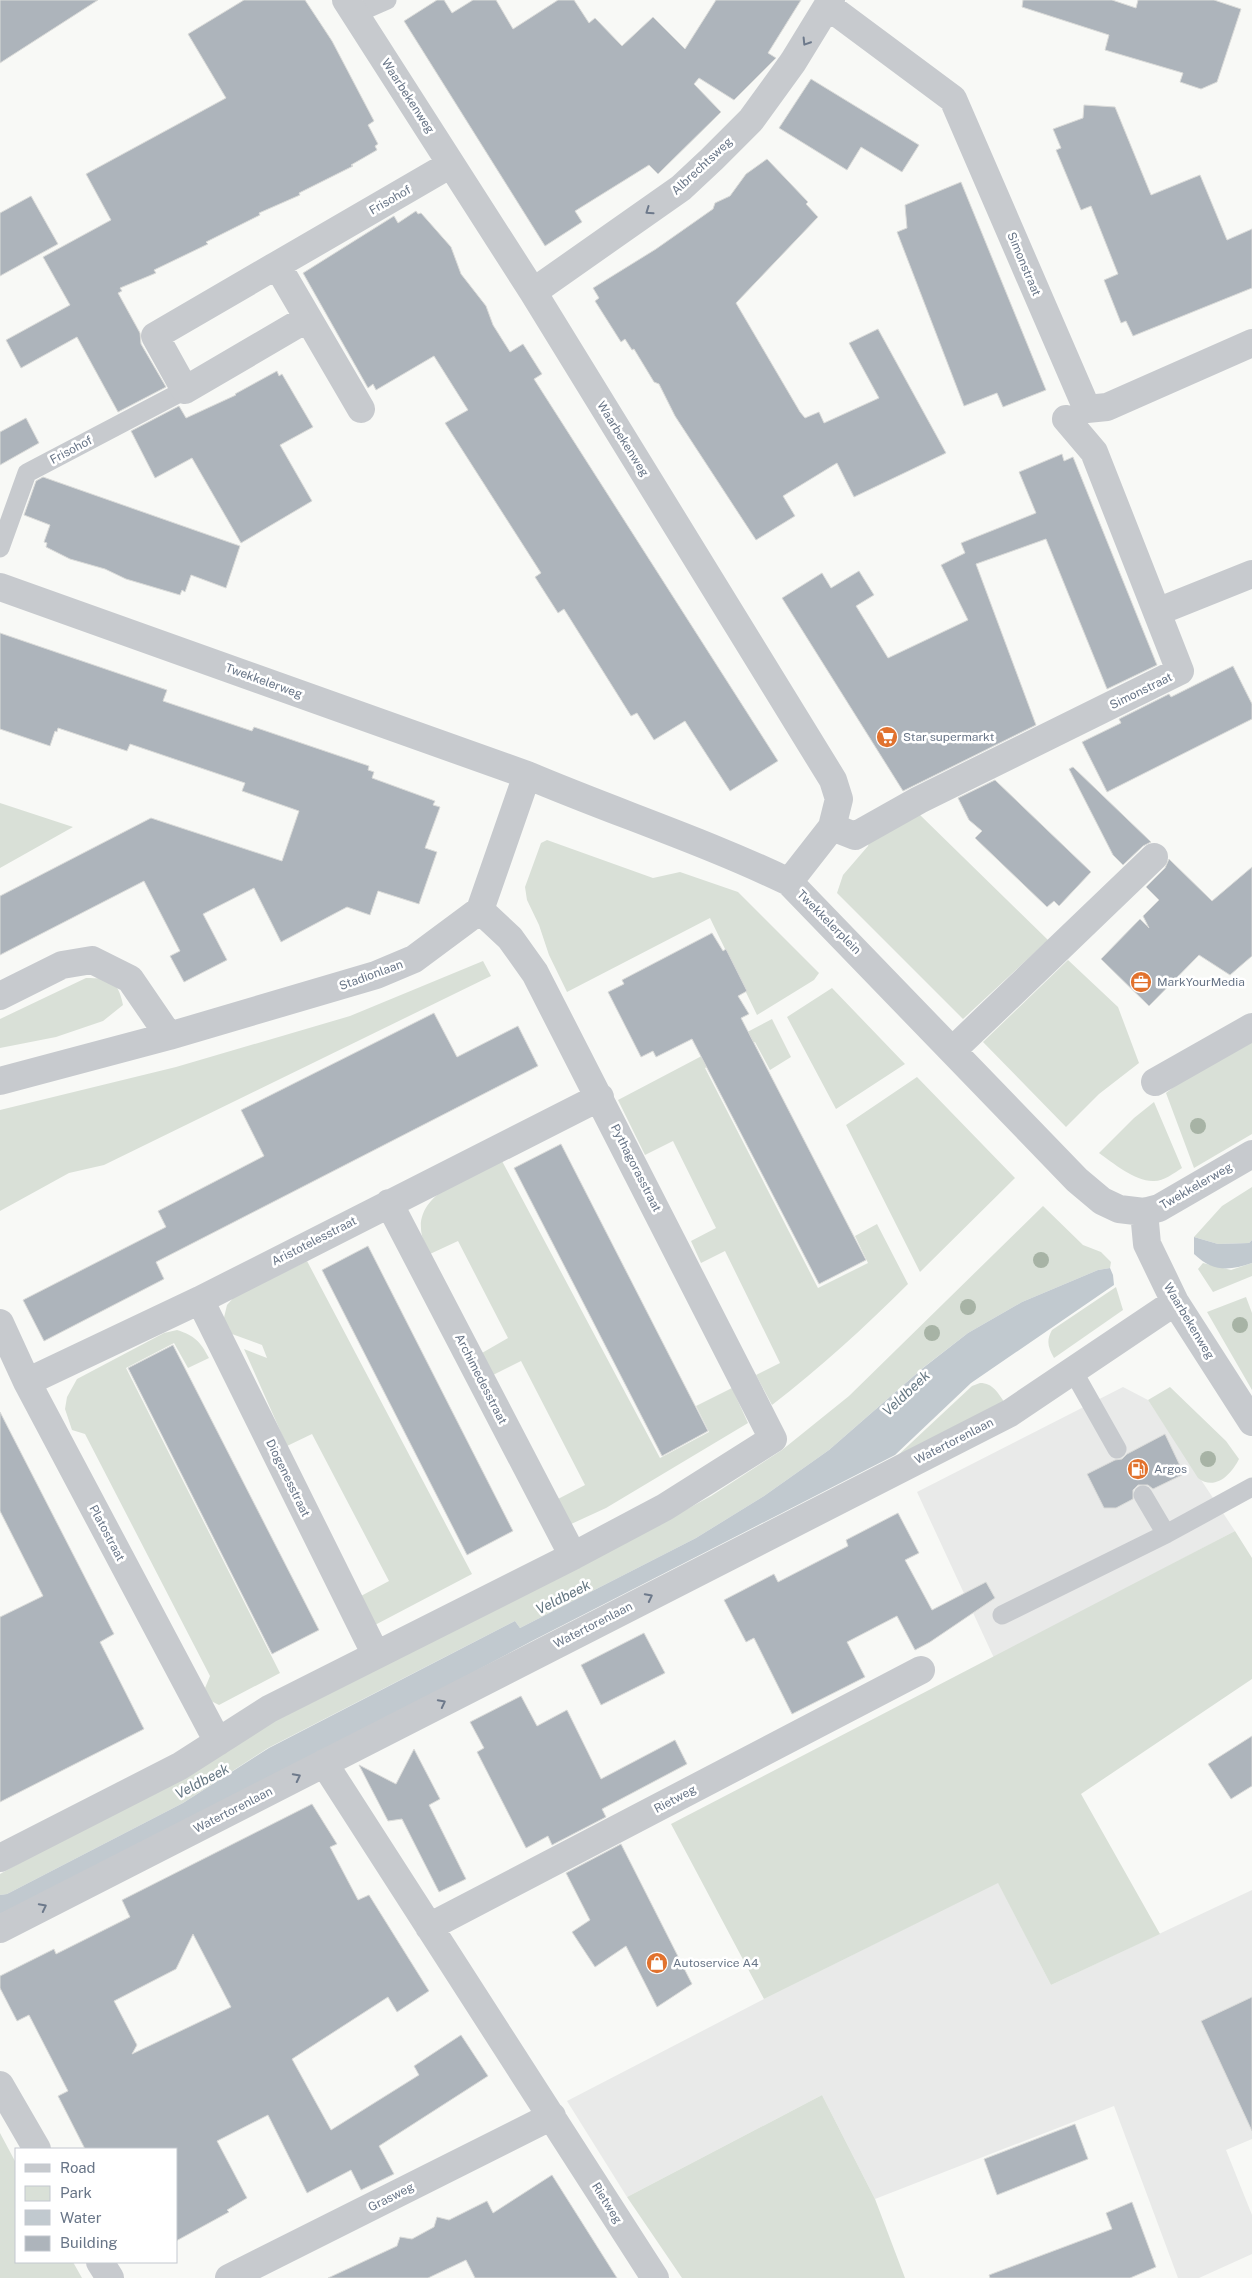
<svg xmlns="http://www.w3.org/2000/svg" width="1252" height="2278" viewBox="0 0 1252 2278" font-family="'Public Sans',sans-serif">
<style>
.built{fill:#e9eae9}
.green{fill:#d9e0d7}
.water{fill:#c1c9cf}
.building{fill:#adb4bb;stroke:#dadbd9;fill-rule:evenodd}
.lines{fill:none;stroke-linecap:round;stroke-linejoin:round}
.lane{stroke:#c7cace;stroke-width:19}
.street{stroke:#c7cace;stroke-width:28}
.tree{fill:#a7b3a5}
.oneway{stroke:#6d798b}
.labels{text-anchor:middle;stroke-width:5;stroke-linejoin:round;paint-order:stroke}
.street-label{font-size:12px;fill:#687587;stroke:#fff}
.poi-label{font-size:12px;fill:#687587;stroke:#fff;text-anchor:start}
.water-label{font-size:14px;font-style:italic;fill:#647682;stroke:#fff}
</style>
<rect width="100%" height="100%" fill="#f8f9f6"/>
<!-- built -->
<path class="built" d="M 1123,1387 L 1148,1400 L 1235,1531 L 994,1658 L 917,1492 Z
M 998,1882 L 1051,1985 L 1252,1890 L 1252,2139 L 1226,2150 L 1252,2215 L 1252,2254 L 1199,2278 L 1178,2278 L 1114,2106 L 875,2199 L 822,2095 L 627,2197 L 567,2101 L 764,1999 Z"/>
<!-- green -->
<path class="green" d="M 0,803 L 73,827 L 0,868 Z
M 918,813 L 1048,940 L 963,1019 L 837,893 L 843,875 L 868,846 L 870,837 Z
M 547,840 L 653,878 L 680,872 L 738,892 L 819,973 L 814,980 L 757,1015 L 710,918 L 567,992 L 549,955 L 539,925 L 527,900 L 525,887 L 541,843 Z
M 1068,960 L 1118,1007 L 1139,1063 L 1099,1094 L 1066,1127 L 983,1042 Z
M 483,961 L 491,976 L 104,1165 L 69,1173 L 0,1211 L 0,1110 L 176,1067 L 350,1016 Z
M 86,978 C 110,978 118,980 123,1005 L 103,1021 L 56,1037 L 0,1048 L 0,1019 Z
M 832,988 L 905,1064 L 836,1109 L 787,1017 Z
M 772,1019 L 791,1057 L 770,1070 L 755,1042 L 705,1068 L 818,1288 L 868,1263 L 855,1236 L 877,1224 L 908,1284 C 865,1327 820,1368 772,1405 L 756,1375 L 780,1363 L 725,1251 L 701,1263 L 691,1241 L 716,1228 L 673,1141 L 645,1155 L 618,1100 Z
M 1252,1042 L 1252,1134 L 1194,1168 L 1166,1093 L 1180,1082 Z
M 917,1077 L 1015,1178 L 920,1272 L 846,1125 Z
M 1154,1102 L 1182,1168 C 1174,1173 1164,1181 1154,1181 C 1136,1182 1113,1163 1099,1153 L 1134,1118 Z
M 502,1161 L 660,1458 L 709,1432 L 696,1406 L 732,1388 L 748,1423 L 606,1508 L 569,1525 L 556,1500 L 585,1485 L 521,1361 L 493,1375 L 482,1353 L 508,1338 L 458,1241 L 430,1254 C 428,1248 424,1242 422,1236 C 412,1192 472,1176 502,1161 Z
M 1252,1187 L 1252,1240 L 1249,1243 L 1218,1244 L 1194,1237 L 1222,1206 Z
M 1043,1206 L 1083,1245 L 1101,1252 L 1111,1262 L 1110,1268 L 1098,1270 L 1022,1302 L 968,1333 L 924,1367 L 829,1450 L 764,1496 L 696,1538 L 520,1628 L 515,1621 L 268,1748 L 183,1803 L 7,1894 L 0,1895 L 0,1874 L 273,1721 L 623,1544 L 711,1496 L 782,1450 L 849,1396 Z
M 307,1261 L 472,1574 L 375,1625 L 361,1596 L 389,1581 L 312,1434 L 287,1446 L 244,1349 L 267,1358 L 262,1345 L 221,1330 L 227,1305 L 235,1296 Z
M 1203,1263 L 1231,1270 L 1252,1263 L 1252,1276 L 1213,1292 L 1198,1269 Z
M 1116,1287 L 1123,1310 L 1054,1358 C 1048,1347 1046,1341 1052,1330 Z
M 1246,1297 L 1252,1313 L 1252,1390 L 1207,1312 Z
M 177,1330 C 195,1336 200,1341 209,1358 L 188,1368 L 174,1343 L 126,1368 L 280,1673 L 219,1705 L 209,1700 L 205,1688 L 210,1676 L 85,1434 L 72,1430 L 65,1409 L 67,1397 L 77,1379 L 164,1333 Z
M 980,1383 C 993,1383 998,1393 1005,1403 L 896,1457 L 972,1386 Z
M 1170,1387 L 1226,1441 L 1239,1459 C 1231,1475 1215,1491 1198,1478 L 1148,1400 Z
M 1235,1531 L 1252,1558 L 1252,1679 L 1081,1794 L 1160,1934 L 1051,1985 L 998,1883 L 764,1999 L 671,1824 Z
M 822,2095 L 875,2199 L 905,2278 L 682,2278 L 627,2197 Z
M 0,2133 L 16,2163 L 16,2262 L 73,2262 L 82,2278 L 0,2278 Z"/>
<!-- water -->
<path class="water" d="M 1194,1237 L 1218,1244 L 1249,1243 L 1252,1240 L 1252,1263 C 1229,1271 1213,1272 1194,1254 Z
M 1110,1268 L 1113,1275 L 1114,1285 L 971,1383 L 895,1455 L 530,1642 L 361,1732 L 0,1914 L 0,1895 L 7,1894 L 183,1803 L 269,1748 L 515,1621 L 520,1628 L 696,1538 L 764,1496 L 829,1450 L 923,1368 L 968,1333 L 1022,1302 L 1098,1270 Z"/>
<!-- building -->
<path class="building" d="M 0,0 L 98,0 L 0,63 Z
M 244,0 L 305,0 L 332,41 L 374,121 L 368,125 L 378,144 L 375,146 L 377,150 L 351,165 L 353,166 L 299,193 L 300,195 L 259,213 L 260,215 L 206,242 L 208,244 L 154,270 L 156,273 L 120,288 L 122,291 L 118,293 L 140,333 L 141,344 L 166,387 L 118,412 L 77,337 L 21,368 L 6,340 L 70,305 L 43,257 L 111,220 L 86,174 L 226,98 L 188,34 Z
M 437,0 L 444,0 L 452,13 L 473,0 L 496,0 L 513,29 L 558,0 L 574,0 L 589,23 L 595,18 L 622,46 L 653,17 L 685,49 L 716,0 L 801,0 L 768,53 L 776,58 L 734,100 L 699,78 L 694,84 L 721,112 L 658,174 L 649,165 L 575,211 L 582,222 L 545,246 L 404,21 Z
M 1023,0 L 1112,0 L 1136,8 L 1138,0 L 1214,0 L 1241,9 L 1217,82 L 1201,89 L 1180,82 L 1183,73 L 1105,50 L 1109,35 L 1022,7 Z
M 811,79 L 919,145 L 902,172 L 861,147 L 847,170 L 779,128 Z
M 1084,105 L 1115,107 L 1151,195 L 1200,175 L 1227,240 L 1252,229 L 1252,288 L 1133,336 L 1126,321 L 1121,323 L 1104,280 L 1118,274 L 1091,206 L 1081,210 L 1056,150 L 1061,148 L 1053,129 L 1083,118 Z
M 767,159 L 808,202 L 806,204 L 818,217 L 736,303 L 800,412 L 805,418 L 819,412 L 824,423 L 879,398 L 849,343 L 878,329 L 946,453 L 854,497 L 837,463 L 783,496 L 795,516 L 756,540 L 675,416 L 659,384 L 654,382 L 634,349 L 632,350 L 625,339 L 621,342 L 595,301 L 599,298 L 593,288 L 656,249 L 713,209 L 715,203 L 730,196 L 746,174 Z
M 961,182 L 1046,390 L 1003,407 L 997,393 L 964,406 L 897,232 L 907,228 L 905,205 Z
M 31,196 L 58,244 L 0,276 L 0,213 Z
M 416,211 L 418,214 L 421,213 L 451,247 L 461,274 L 486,306 L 493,325 L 510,352 L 523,344 L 542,374 L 534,379 L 778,761 L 730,791 L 685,721 L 654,740 L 637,713 L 631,716 L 564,609 L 558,613 L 535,577 L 541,573 L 445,423 L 468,410 L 434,356 L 376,390 L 373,384 L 368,388 L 303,273 L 394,216 L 398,223 Z
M 277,371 L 279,376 L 282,374 L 313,427 L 280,445 L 312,501 L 241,543 L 192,458 L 155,478 L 131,431 L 179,406 L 186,418 L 236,395 L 235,394 Z
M 26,418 L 39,443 L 0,465 L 0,432 Z
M 1062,454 L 1064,461 L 1073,457 L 1157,665 L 1107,689 L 1046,539 L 976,564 L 1036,725 L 903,791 L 782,598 L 822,573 L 831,588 L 859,571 L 874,595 L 856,606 L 888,658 L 968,620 L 941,565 L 965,553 L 961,543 L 1036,513 L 1019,472 Z
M 43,477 L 240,546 L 226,588 L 191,575 L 185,592 L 182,590 L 180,595 L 126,579 L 105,569 L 70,559 L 46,547 L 47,543 L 44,542 L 50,525 L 24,515 L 36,481 Z
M 0,633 L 167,690 L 163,701 L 252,731 L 254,727 L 369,766 L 368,770 L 374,772 L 372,778 L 435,801 L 433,805 L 440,807 L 425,848 L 437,852 L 419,904 L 378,891 L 370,915 L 347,907 L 281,942 L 254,888 L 203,914 L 227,960 L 184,982 L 170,956 L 180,951 L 144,881 L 0,955 L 0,896 L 151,818 L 282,861 L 299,811 L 242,791 L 245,783 L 130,744 L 127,751 L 58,728 L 57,732 L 55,731 L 50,746 L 0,729 Z
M 1233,666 L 1252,704 L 1252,719 L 1107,792 L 1082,742 L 1121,723 L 1119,719 L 1169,694 L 1171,697 Z
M 1073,767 L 1151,842 L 1143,846 L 1123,865 L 1113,855 L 1069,769 Z
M 995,780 L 1091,872 L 1059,906 L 1054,901 L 1047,907 L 975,838 L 982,831 L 969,820 L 958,798 Z
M 1169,859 L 1212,901 L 1252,867 L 1252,956 L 1230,975 L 1199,955 L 1149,1006 L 1101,959 L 1140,919 L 1149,928 L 1143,916 L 1159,900 L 1146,887 L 1165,868 Z
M 712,933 L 723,951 L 726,949 L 747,991 L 738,996 L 749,1014 L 741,1018 L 866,1260 L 819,1284 L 692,1039 L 656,1057 L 653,1051 L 641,1057 L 608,992 L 624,984 L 622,980 Z
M 434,1013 L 457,1057 L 518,1026 L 538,1066 L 156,1262 L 164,1279 L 44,1341 L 23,1300 L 166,1227 L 158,1211 L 264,1156 L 241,1110 Z
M 561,1144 L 708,1431 L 662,1456 L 514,1168 Z
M 368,1246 L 513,1531 L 467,1555 L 322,1270 Z
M 173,1345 L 319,1630 L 272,1654 L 128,1368 Z
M 0,1412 L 114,1634 L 100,1642 L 144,1729 L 0,1802 L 0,1617 L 43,1596 L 0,1511 Z
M 1165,1434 L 1184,1474 L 1153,1489 L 1148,1485 L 1138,1485 L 1133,1490 L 1133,1499 L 1116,1508 L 1104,1508 L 1087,1474 L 1115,1460 L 1122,1459 L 1127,1454 Z
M 898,1513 L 919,1553 L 905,1560 L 932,1610 L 986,1582 L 995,1598 L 930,1642 L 915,1650 L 897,1616 L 847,1642 L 865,1677 L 792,1714 L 754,1638 L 746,1642 L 724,1600 L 774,1574 L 778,1582 L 848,1546 L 846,1540 Z
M 644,1633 L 665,1673 L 601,1705 L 581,1665 Z
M 521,1696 L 537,1726 L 567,1710 L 601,1779 L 675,1740 L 687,1764 L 602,1809 L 606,1817 L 552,1845 L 548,1836 L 526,1848 L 477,1752 L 484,1748 L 470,1722 Z
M 1252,1736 L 1252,1786 L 1231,1799 L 1208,1764 Z
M 414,1749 L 440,1799 L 429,1805 L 466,1879 L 439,1892 L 402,1819 L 388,1821 L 359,1765 L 396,1784 Z
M 312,1804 L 337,1844 L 330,1847 L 358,1900 L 369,1895 L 429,1991 L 397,2012 L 388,1997 L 292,2059 L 331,2130 L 419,2075 L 414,2066 L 461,2035 L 488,2076 L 379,2146 L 394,2174 L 361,2190 L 351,2170 L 307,2193 L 268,2115 L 217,2141 L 247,2198 L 227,2210 L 229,2212 L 176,2241 L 176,2149 L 85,2149 L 58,2096 L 68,2091 L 29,2015 L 17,2021 L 0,1988 L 0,1976 L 54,1949 L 56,1954 L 130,1917 L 122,1900 ZM 193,1934 L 231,2007 L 132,2054 L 137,2045 L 114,2001 L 176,1969 Z
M 621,1844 L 692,1984 L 657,2007 L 626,1946 L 595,1967 L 572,1932 L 590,1920 L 566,1873 Z
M 1252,1997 L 1252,2131 L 1201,2021 Z
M 1075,2124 L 1088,2159 L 997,2195 L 984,2159 Z
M 552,2175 L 617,2278 L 475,2278 L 466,2260 L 428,2278 L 328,2278 L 397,2246 L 400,2237 L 412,2239 L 434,2227 L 437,2217 L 449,2220 L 487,2201 L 493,2213 Z
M 1132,2202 L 1156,2267 L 1130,2278 L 990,2278 L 989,2275 L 1112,2229 L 1106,2213 Z"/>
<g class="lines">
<!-- lane -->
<path class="lane" d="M 355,14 L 387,0
M 0,548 L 27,473 L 185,390
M 1073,1371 L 1117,1449
M 1143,1495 L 1166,1534
M 1002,1615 L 1166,1534 L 1252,1487"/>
<!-- street -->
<path class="street" d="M 346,0 L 533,292 L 833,780 L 839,799 L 832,827 L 789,882
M 828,6 L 953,99 L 1087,409 L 1107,407 L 1252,343
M 277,265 L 155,336 L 185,390 L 308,318
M 533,292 L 681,188 L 712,159 L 751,120 L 793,62 L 831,0
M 361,409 L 277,265 L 451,164
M 0,587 L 527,775 C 614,812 704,841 789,882 L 1077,1180 L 1102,1201 L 1119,1209 L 1144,1212 L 1159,1208 L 1252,1154
M 1157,612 L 1252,574
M 832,827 L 855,836 L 919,800 L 1180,671 L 1094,452 L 1066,419
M 0,996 L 62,965 L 92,960 L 130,979 L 169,1036
M 953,1050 L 1154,857
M 0,1081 L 169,1036 L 376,975 L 414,959 L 480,910 L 527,775
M 1155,1082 L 1252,1027
M 389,1203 L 573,1556
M 1144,1212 L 1147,1244 L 1175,1302 L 1252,1422
M 200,1300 L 376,1655
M 0,1323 L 27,1382 L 218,1742
M 27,1382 L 200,1300 L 600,1097
M 324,1763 L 655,2278
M 0,1858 L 180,1766 L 269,1709 L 573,1556 L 665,1507 L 773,1439 L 535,973 L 510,938 L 480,910
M 429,1927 L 921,1670
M 0,1929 L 1010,1413 L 1175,1302
M 0,2085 L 37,2149
M 100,2262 L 110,2278
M 229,2278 L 552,2116"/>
</g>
<!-- trees -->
<g class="tree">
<circle cx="1198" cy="1126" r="8"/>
<circle cx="1041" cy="1260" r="8"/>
<circle cx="968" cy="1307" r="8"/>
<circle cx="1240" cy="1325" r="8"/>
<circle cx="932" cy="1333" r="8"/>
<circle cx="1208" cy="1459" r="8"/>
</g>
<!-- one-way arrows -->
<defs><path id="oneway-chevron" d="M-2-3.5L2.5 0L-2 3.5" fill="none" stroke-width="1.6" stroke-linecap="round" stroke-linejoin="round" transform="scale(1.25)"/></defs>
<g class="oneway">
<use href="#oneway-chevron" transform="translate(806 42) rotate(122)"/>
<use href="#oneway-chevron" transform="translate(649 211) rotate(145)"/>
<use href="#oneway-chevron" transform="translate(649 1597) rotate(-27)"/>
<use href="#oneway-chevron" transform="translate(442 1703) rotate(-27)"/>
<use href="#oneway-chevron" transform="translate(297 1777) rotate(-27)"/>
<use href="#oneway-chevron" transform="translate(43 1907) rotate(-27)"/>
</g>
<!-- icons -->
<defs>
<g id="supermarket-disc" transform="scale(1.125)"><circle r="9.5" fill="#e1722e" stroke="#fff"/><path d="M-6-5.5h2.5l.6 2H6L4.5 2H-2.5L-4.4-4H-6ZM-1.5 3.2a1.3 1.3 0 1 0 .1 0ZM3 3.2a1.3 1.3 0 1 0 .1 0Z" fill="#fff"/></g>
<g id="office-disc" transform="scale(1.125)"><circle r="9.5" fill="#e1722e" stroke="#fff"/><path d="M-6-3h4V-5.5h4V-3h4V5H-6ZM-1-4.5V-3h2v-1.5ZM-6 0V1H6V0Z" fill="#fff"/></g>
<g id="fuel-disc" transform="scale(1.125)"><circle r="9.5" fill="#e1722e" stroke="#fff"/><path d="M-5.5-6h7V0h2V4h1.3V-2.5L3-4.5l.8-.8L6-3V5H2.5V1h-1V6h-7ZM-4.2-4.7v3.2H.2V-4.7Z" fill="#fff"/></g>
<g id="shop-disc" transform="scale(1.125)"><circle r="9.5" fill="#e1722e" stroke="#fff"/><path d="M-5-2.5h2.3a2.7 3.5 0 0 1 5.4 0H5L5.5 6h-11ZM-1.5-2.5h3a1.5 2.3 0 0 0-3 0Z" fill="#fff"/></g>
</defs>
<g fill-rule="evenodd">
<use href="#supermarket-disc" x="887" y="737"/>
<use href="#office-disc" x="1141" y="982"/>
<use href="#fuel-disc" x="1138" y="1469"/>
<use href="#shop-disc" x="657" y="1963"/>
</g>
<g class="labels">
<!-- street labels -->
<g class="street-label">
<text transform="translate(408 96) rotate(57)" y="4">Waarbekenweg</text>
<text transform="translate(702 166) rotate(-43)" y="4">Albrechtsweg</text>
<text transform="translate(390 200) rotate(-30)" y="4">Frisohof</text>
<text transform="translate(1024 264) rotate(67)" y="4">Simonstraat</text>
<text transform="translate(623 439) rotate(58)" y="4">Waarbekenweg</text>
<text transform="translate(71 450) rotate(-28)" y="4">Frisohof</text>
<text transform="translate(264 681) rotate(20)" y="4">Twekkelerweg</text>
<text transform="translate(1141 691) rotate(-26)" y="4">Simonstraat</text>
<text transform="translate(829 922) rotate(45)" y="4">Twekkelerplein</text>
<text transform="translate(371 975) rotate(-20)" y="4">Stadionlaan</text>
<text transform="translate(636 1168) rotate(63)" y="4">Pythagorasstraat</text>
<text transform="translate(1196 1186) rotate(-30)" y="4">Twekkelerweg</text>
<text transform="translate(314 1241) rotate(-27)" y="4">Aristotelesstraat</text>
<text transform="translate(1189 1321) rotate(59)" y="4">Waarbekenweg</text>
<text transform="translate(481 1379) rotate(63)" y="4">Archimedesstraat</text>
<text transform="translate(954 1441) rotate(-27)" y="4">Watertorenlaan</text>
<text transform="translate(288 1478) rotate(64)" y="4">Diogenesstraat</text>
<text transform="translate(107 1533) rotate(62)" y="4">Platostraat</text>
<text transform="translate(593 1625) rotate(-27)" y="4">Watertorenlaan</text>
<text transform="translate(675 1799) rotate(-28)" y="4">Rietweg</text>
<text transform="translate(233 1810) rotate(-27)" y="4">Watertorenlaan</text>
<text transform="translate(391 2197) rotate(-27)" y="4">Grasweg</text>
<text transform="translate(607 2203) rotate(58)" y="4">Rietweg</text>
</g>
<!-- poi labels -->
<g class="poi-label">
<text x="903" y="741">Star supermarkt</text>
<text x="1157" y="986">MarkYourMedia</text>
<text x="1154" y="1473">Argos</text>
<text x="673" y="1967">Autoservice A4</text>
</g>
<!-- water labels -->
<g class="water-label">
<text transform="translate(906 1393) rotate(-43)" y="5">Veldbeek</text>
<text transform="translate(563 1597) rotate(-27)" y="5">Veldbeek</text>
<text transform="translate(202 1781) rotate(-28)" y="5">Veldbeek</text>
</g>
</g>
<!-- legend -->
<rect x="15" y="2148" width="162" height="115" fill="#ffffff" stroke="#c3c8cf"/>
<rect x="25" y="2164" width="25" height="8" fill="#c7cace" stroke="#c3c8cf"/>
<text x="60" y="2173" font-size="15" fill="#687587">Road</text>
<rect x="25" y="2186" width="25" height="15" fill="#d9e0d7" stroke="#c3c8cf"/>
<text x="60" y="2198" font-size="15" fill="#687587">Park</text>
<rect x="25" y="2210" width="25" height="15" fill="#c1c9cf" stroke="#c3c8cf"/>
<text x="60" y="2223" font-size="15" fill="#687587">Water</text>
<rect x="25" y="2236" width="25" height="15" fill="#adb4bb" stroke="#c3c8cf"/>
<text x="60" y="2248" font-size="15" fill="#687587">Building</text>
</svg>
